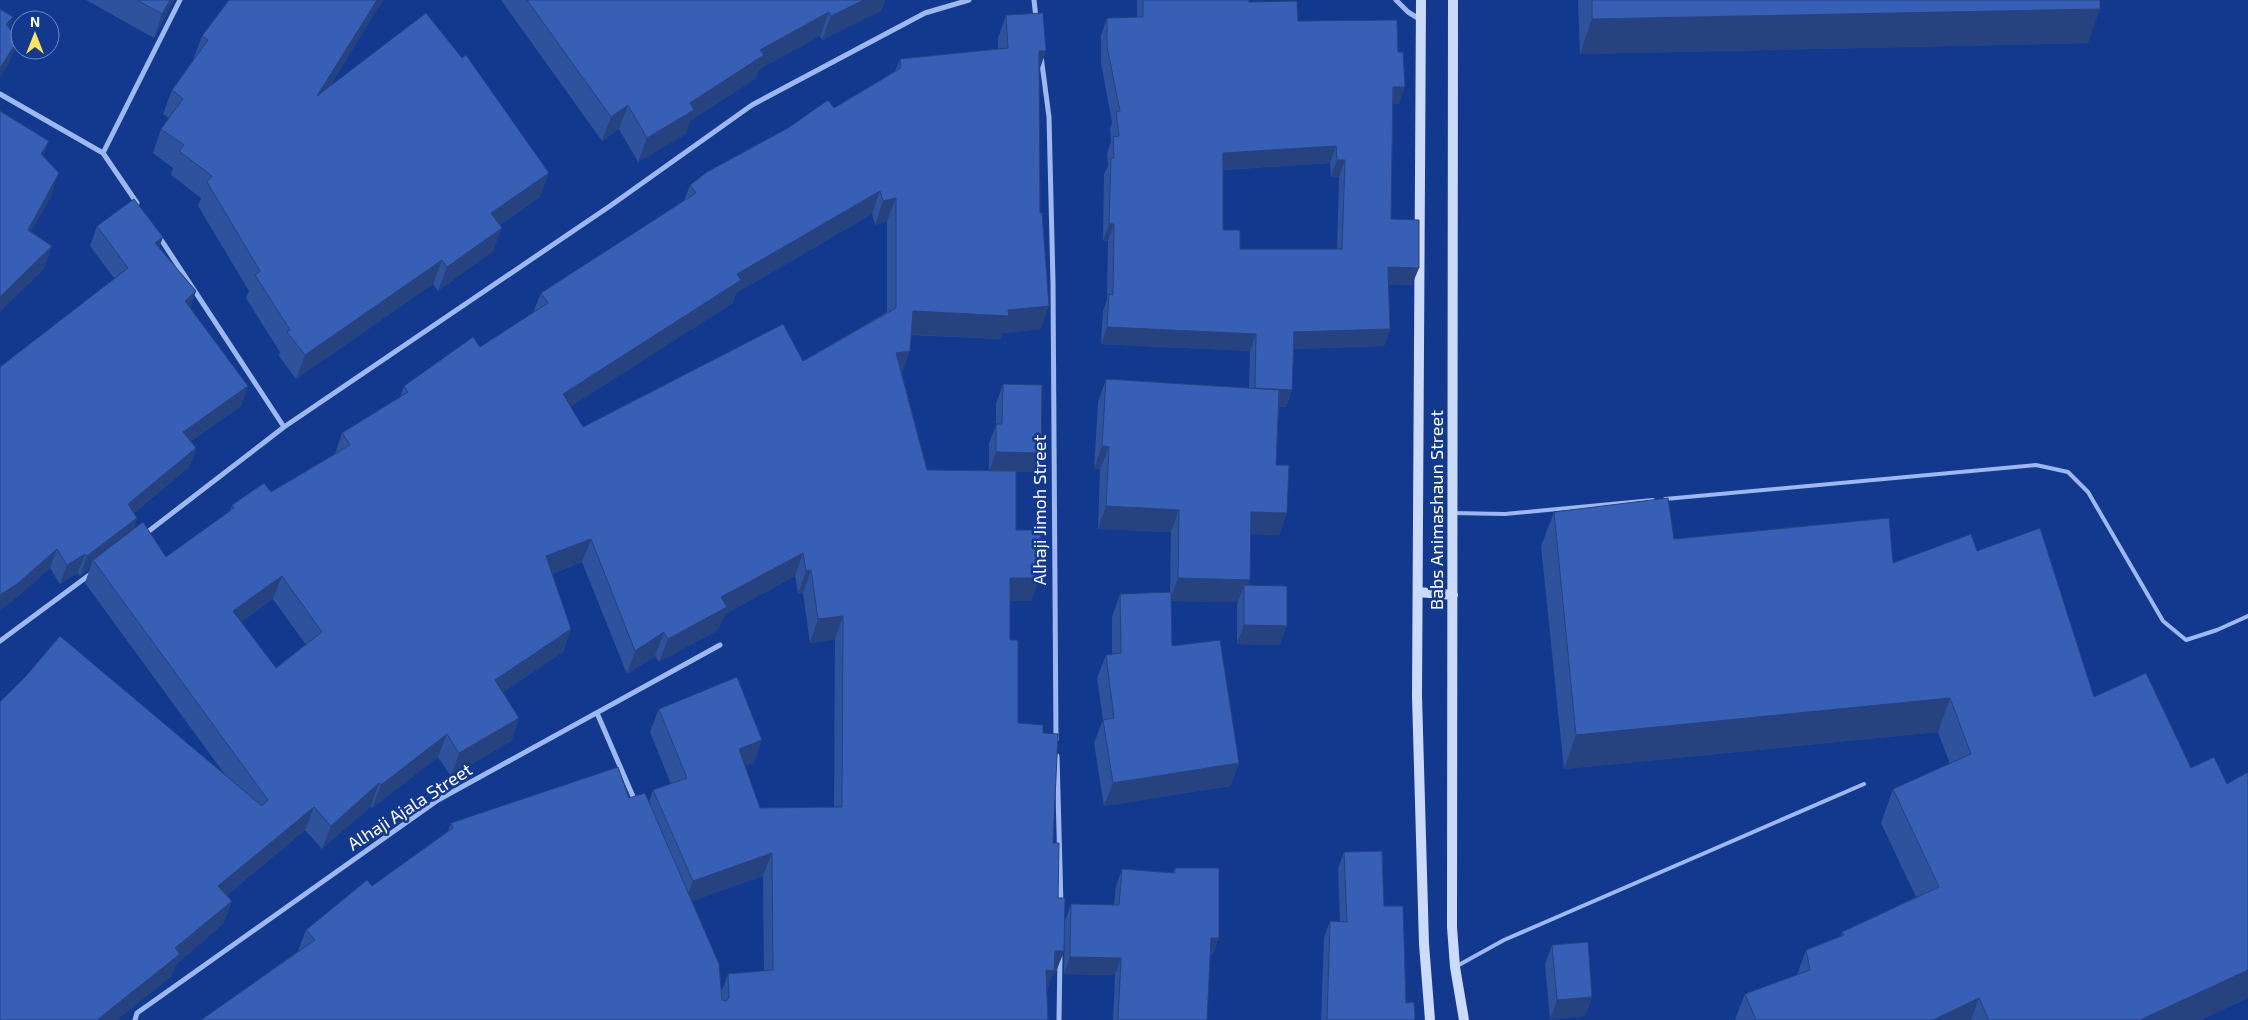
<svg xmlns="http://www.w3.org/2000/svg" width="2248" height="1020" viewBox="0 0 2248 1020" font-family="'Exo 2',sans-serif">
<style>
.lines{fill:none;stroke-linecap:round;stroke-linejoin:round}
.service{stroke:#9db8f1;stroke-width:4}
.minor{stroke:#9db8f1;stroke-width:5}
.secondary{stroke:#ccdafc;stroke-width:10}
.wall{fill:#2f529c;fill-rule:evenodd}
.shaded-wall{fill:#26427f}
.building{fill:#375fb5;stroke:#26427f;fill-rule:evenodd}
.labels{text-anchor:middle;stroke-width:5;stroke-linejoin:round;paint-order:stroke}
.street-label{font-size:18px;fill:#fff;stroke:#13398e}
</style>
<rect width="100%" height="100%" fill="#13398e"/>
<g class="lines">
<!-- service -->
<path class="service" d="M 1665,499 L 2036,465 L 2068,472 L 2088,492 L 2163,621 L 2186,640 L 2217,630 L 2248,616
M 1453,513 L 1505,514 L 1653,500
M 1457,966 L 1504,940 L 1864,784"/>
<!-- minor -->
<path class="minor" d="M 1034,0 L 1036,18
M 1396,0 L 1408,12 L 1421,20
M 1041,56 L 1049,117 L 1053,282 L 1056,740
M 0,94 L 103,153 L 137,203
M 103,153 L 180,0
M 158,235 L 284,427
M 145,534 L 284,427 L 610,206 L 752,105 L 925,13 L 969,0
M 0,641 L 92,573
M 597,713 L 635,801
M 1057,756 L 1061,905
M 135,1020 L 137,1013 L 438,800 L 720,645
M 1059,1020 L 1060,956"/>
<!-- secondary -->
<path class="secondary" d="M 1421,0 L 1417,696 L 1424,944 L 1430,1020
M 1453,0 L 1452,927 L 1455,967 L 1464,1020
M 1418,592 L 1453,595"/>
</g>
<!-- wall -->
<path class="wall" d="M 86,0 L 174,0 L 154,38 Z
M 229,0 L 383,0 L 329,87 L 540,197 L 500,225 L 493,251 L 438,291 L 433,284 L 296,379 L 279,356 L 280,352 L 246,298 L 249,291 L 198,206 L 201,198 L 171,175 L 173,168 L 153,153 L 161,129 L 169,118 L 163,114 L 172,90 L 193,60 L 202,36 Z
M 501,0 L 885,0 L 881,11 L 822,40 L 820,36 L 758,70 L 755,79 L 690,121 L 686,134 L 638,162 L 619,129 L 602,141 Z
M 1137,0 L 1249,0 L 1249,2 L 1298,21 L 1399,104 L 1393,104 L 1391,219 L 1412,285 L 1388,284 L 1390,329 L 1384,346 L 1294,349 L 1292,390 L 1286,407 L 1279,407 L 1276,465 L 1287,513 L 1279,535 L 1251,534 L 1248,585 L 1280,645 L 1237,644 L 1237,604 L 1238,602 L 1171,601 L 1172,646 L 1239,763 L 1230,786 L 1104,806 L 1094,743 L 1103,720 L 1097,678 L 1106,655 L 1112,654 L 1112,617 L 1120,594 L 1170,592 L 1171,532 L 1098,529 L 1100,469 L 1094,469 L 1098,402 L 1106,379 L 1249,388 L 1250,351 L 1101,344 L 1103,311 L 1107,300 L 1108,241 L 1103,241 L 1104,174 L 1108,166 L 1107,154 L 1111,141 L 1110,129 L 1112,122 L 1101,63 L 1101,35 L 1107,18 L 1137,17 ZM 1330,163 L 1331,177 L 1339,177 L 1337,249 L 1240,249 L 1223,230 L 1223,170 Z
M 1578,0 L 2100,0 L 2088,43 L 1580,54 Z
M 1006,15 L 1046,51 L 1039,70 L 1041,329 L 1003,333 L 1001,339 L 911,335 L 902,374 L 927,470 L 989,471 L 989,443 L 996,426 L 996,404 L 1003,384 L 1041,453 L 1034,472 L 1016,472 L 1016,530 L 1040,578 L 1031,601 L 1010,601 L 1010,640 L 1018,723 L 1043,733 L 1058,898 L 1064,951 L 1055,974 L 1053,974 L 1047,990 L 201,1020 L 298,951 L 306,930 L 372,886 L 448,831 L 451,823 L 629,798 L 649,802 L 653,790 L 671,784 L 650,732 L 659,709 L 754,763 L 745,766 L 760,808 L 834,807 L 835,639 L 810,643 L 803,593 L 798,594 L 795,576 L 725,614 L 718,630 L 659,662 L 655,656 L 627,674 L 582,562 L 552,574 L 571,629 L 563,652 L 503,692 L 519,718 L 511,741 L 451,776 L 438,757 L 372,808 L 371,806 L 322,849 L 305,830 L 227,895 L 232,901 L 223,924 L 176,964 L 171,977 L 226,776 L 85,583 L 90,568 L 80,576 L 78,573 L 60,584 L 50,568 L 10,603 L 114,278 L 90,246 L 97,226 L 163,237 L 159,247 L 196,291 L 190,308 L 248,386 L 241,406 L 191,441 L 196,448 L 189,467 L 134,513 L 137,518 L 133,530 L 166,557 L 230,511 L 232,505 L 271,492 L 335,454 L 342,433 L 400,397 L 404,386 L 480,347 L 533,313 L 541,293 L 684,201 L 690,185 L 834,108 L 895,71 L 900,59 L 998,49 L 998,38 ZM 872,214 L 875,225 L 887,221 L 887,312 L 803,361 L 583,427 L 570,406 L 733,303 L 736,293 ZM 273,599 L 306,645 L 276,668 L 241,622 ZM 763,876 L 764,971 L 728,974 L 721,993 L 692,901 Z
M 1554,512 L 1674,539 L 1893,563 L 1977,551 L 2094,697 L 2191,768 L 2227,784 L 2248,998 L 2200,1020 L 1735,1020 L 1745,994 L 1797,975 L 1806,950 L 1841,936 L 1842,932 L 1916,897 L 1881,823 L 1893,789 L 1950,764 L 1938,732 L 1564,769 L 1541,546 Z
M 1344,852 L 1384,906 L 1406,1003 L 1415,1020 L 1321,1020 L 1324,938 L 1330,921 L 1340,921 L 1338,869 Z
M 1175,868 L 1213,955 L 1210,955 L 1207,1020 L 1113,1020 L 1115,975 L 1064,974 L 1065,921 L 1071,904 L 1114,905 L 1116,886 L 1122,869 L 1173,873 Z
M 1552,945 L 1592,997 L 1585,1016 L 1550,1019 L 1545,964 Z"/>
<!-- shaded-wall -->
<path class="shaded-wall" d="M 170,0 L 174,0 L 154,38 L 162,14 Z
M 377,0 L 383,0 L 308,120 L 317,96 Z
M 864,0 L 885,0 L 881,11 L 822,40 L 831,16 Z
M 2100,9 L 2088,43 L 1580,54 L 1592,19 Z
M 829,12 L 820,36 L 758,70 L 755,79 L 690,121 L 686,134 L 638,162 L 647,138 L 690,103 L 760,50 Z
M 13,17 L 5,40 L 6,24 Z
M 18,40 L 9,63 L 0,78 L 0,68 Z
M 1039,51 L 1046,51 L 1038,74 Z
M 1393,87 L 1405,87 L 1399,104 L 1387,104 Z
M 628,105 L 619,129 L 602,141 L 611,117 Z
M 49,141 L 41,164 L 41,154 Z
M 1336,146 L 1330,163 L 1217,170 L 1223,153 Z
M 1337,160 L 1345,160 L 1339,177 L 1331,177 Z
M 59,173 L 51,197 L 19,253 L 28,230 Z
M 549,173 L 540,197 L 482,237 L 491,213 Z
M 880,191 L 872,214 L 736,293 L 733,303 L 555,417 L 563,394 L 737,274 Z
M 896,198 L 887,221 L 875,225 L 883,201 Z
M 1109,224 L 1114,224 L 1108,241 L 1103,241 Z
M 502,228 L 493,251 L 438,291 L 447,267 Z
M 163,237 L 156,256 L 155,243 Z
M 52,246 L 44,269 L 0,312 L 0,297 Z
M 442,260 L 433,284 L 296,379 L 305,355 Z
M 1388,267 L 1419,268 L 1412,285 L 1382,283 Z
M 196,291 L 189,311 L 185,301 Z
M 1049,306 L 1041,329 L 1003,333 L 1001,339 L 904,334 L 913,311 L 1008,310 Z
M 1107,327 L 1256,334 L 1250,351 L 1101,344 Z
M 1390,329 L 1384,346 L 1288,349 L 1294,332 Z
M 910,351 L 902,374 L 896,353 Z
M 248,386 L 241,406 L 176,451 L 183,432 Z
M 1255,389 L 1292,390 L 1286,407 L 1249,406 Z
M 1102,446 L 1109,447 L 1100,469 L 1094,469 Z
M 196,448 L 189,467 L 121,523 L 128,504 Z
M 996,452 L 1041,453 L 1034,472 L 989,472 Z
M 1106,506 L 1179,510 L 1171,532 L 1098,529 Z
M 1251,512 L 1287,513 L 1279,535 L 1243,534 Z
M 137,518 L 130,537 L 93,560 L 90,568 L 80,576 L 87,556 Z
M 591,539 L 582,562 L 538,579 L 546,556 Z
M 57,549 L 50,568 L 10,603 L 0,610 L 0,595 Z
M 803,553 L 795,576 L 725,614 L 718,630 L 659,662 L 668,639 L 721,597 Z
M 85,554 L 78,573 L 60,584 L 67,565 Z
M 811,570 L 803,593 L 798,594 L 806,571 Z
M 282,576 L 273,599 L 224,634 L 233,611 Z
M 1010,578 L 1040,578 L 1031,601 L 1002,601 Z
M 1178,578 L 1250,580 L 1244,596 L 1244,585 L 1238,602 L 1170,601 Z
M 843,616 L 835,639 L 810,643 L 818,619 Z
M 1244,625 L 1287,626 L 1280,645 L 1237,644 Z
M 571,629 L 563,652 L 486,703 L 495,680 Z
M 664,632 L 655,656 L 627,674 L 635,651 Z
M 1950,698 L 1938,732 L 1564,769 L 1576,735 Z
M 519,718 L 511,741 L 451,776 L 459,753 Z
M 447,734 L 438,757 L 372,808 L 381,785 Z
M 762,740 L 754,763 L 731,772 L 739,749 Z
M 1239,763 L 1230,786 L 1104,806 L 1113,783 Z
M 379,783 L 371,806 L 322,849 L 331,826 Z
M 314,807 L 305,830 L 210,909 L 218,886 Z
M 772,853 L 763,876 L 684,904 L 693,881 Z
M 232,901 L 223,924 L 176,964 L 171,977 L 117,1020 L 97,1020 L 175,948 Z
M 1211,938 L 1219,938 L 1213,955 L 1205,955 Z
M 1055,951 L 1064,951 L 1055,974 L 1053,974 L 1045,994 L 1046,970 Z
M 1070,957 L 1121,958 L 1115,975 L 1064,974 Z
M 2248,970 L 2248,998 L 2200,1020 L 2140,1020 Z
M 1592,997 L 1585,1016 L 1550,1019 L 1557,1000 Z
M 1979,998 L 1971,1020 L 1933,1020 Z"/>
<!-- building -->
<path class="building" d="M 137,0 L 170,0 L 162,14 Z
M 229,0 L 377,0 L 317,96 L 426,13 L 462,58 L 466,55 L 549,173 L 491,213 L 502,228 L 447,267 L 442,260 L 305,355 L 287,332 L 290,330 L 255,275 L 260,271 L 207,182 L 212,176 L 179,151 L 184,145 L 161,129 L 183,99 L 172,90 L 208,40 L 202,36 Z
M 527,0 L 864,0 L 831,16 L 829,12 L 760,50 L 764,55 L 690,103 L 694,110 L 647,138 L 628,105 L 611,117 Z
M 1143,0 L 1249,0 L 1249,2 L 1297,1 L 1298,21 L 1397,20 L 1398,52 L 1403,52 L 1405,87 L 1393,87 L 1391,219 L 1419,220 L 1419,268 L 1388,267 L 1390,329 L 1294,332 L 1292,390 L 1255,388 L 1256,334 L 1107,327 L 1109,294 L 1113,295 L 1114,224 L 1109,224 L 1111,158 L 1114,158 L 1113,137 L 1119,136 L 1116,112 L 1120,111 L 1107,46 L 1107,18 L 1143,17 ZM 1336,146 L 1337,160 L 1345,160 L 1342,249 L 1240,249 L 1240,230 L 1223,230 L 1223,153 Z
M 1592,0 L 2100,0 L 2100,9 L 1592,19 Z
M 0,9 L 13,17 L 6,24 L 18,40 L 0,68 Z
M 1043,13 L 1046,51 L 1039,51 L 1040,213 L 1042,212 L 1049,306 L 1008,310 L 1009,316 L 913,311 L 910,351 L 896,353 L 927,470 L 1016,471 L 1016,530 L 1041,530 L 1040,578 L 1010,578 L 1010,640 L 1018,640 L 1018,723 L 1043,725 L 1043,733 L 1058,734 L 1053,843 L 1059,843 L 1058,898 L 1065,898 L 1064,951 L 1055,951 L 1054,971 L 1046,970 L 1048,1020 L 201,1020 L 315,940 L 306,930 L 367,880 L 372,886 L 453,828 L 451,823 L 618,767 L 629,798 L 645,793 L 719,964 L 722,1000 L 726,1001 L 729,998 L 728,974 L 773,970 L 772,853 L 693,881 L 653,790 L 687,778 L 659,709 L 737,677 L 762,740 L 739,749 L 760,808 L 842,807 L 843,616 L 818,619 L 811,570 L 806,571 L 803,553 L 721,597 L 727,607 L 668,639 L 664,632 L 635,651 L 591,539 L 546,556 L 571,629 L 495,680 L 519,718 L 459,753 L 447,734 L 381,785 L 379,783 L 331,826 L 314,807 L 218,886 L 232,901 L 175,948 L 180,954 L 97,1020 L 0,1020 L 0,702 L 26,676 L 60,636 L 262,806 L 268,800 L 93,560 L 143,522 L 166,557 L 234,508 L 232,505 L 264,483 L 271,492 L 350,445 L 342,433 L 408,392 L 404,386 L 473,337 L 480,347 L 548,303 L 541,293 L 696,193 L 690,185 L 707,172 L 788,128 L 828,100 L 834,108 L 901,68 L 900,59 L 1008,48 L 1006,15 ZM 880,191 L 883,201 L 896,198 L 896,308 L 803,361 L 783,324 L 583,427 L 563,394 L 741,280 L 737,274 ZM 282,576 L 322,632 L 276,668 L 233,611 Z
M 0,111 L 49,141 L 41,154 L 59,173 L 28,230 L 52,246 L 0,297 Z
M 134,199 L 163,237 L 155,243 L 196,291 L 185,301 L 248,386 L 183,432 L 196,448 L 128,504 L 137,518 L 87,556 L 85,554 L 67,565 L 57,549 L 17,584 L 0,595 L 0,367 L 128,268 L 97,226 Z
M 1106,379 L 1279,390 L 1276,465 L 1289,465 L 1287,513 L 1251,512 L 1250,580 L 1178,578 L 1179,510 L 1106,506 L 1109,447 L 1102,446 Z
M 1003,384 L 1042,385 L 1041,453 L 996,452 L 996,424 L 1002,424 Z
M 1668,498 L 1674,539 L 1889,518 L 1893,563 L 1971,534 L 1977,551 L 2040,528 L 2094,697 L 2146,673 L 2191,768 L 2214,757 L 2227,784 L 2248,772 L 2248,970 L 2140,1020 L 1989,1020 L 1979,998 L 1933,1020 L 1756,1020 L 1745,994 L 1810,970 L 1806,950 L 1844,935 L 1842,932 L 1939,887 L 1893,789 L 1971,754 L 1950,698 L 1576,735 L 1554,512 Z
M 1244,585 L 1287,586 L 1287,626 L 1244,625 Z
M 1171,592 L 1172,646 L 1220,640 L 1239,763 L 1113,783 L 1103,720 L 1114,718 L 1106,655 L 1121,653 L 1120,594 Z
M 1382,851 L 1384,906 L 1403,906 L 1406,1003 L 1414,1002 L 1415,1020 L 1327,1020 L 1330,921 L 1347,922 L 1344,852 Z
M 1175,868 L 1219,868 L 1219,938 L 1211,938 L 1207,1020 L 1118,1020 L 1121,958 L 1070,957 L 1071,904 L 1119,905 L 1122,869 L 1175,873 Z
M 1588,942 L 1592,997 L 1557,1000 L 1552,945 Z"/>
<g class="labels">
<!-- street labels -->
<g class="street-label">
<text transform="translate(1040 510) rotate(-90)" y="6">Alhaji Jimoh Street</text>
<text transform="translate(1437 510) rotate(-90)" y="6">Babs Animashaun Street</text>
<text transform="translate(410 807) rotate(-33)" y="6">Alhaji Ajala Street</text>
</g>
</g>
<!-- north arrow -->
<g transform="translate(35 35)"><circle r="24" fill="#13398e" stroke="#7188bb"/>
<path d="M0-4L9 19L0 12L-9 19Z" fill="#ffe55d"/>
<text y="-8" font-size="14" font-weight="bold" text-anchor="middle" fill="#ffffff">N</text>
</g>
</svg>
